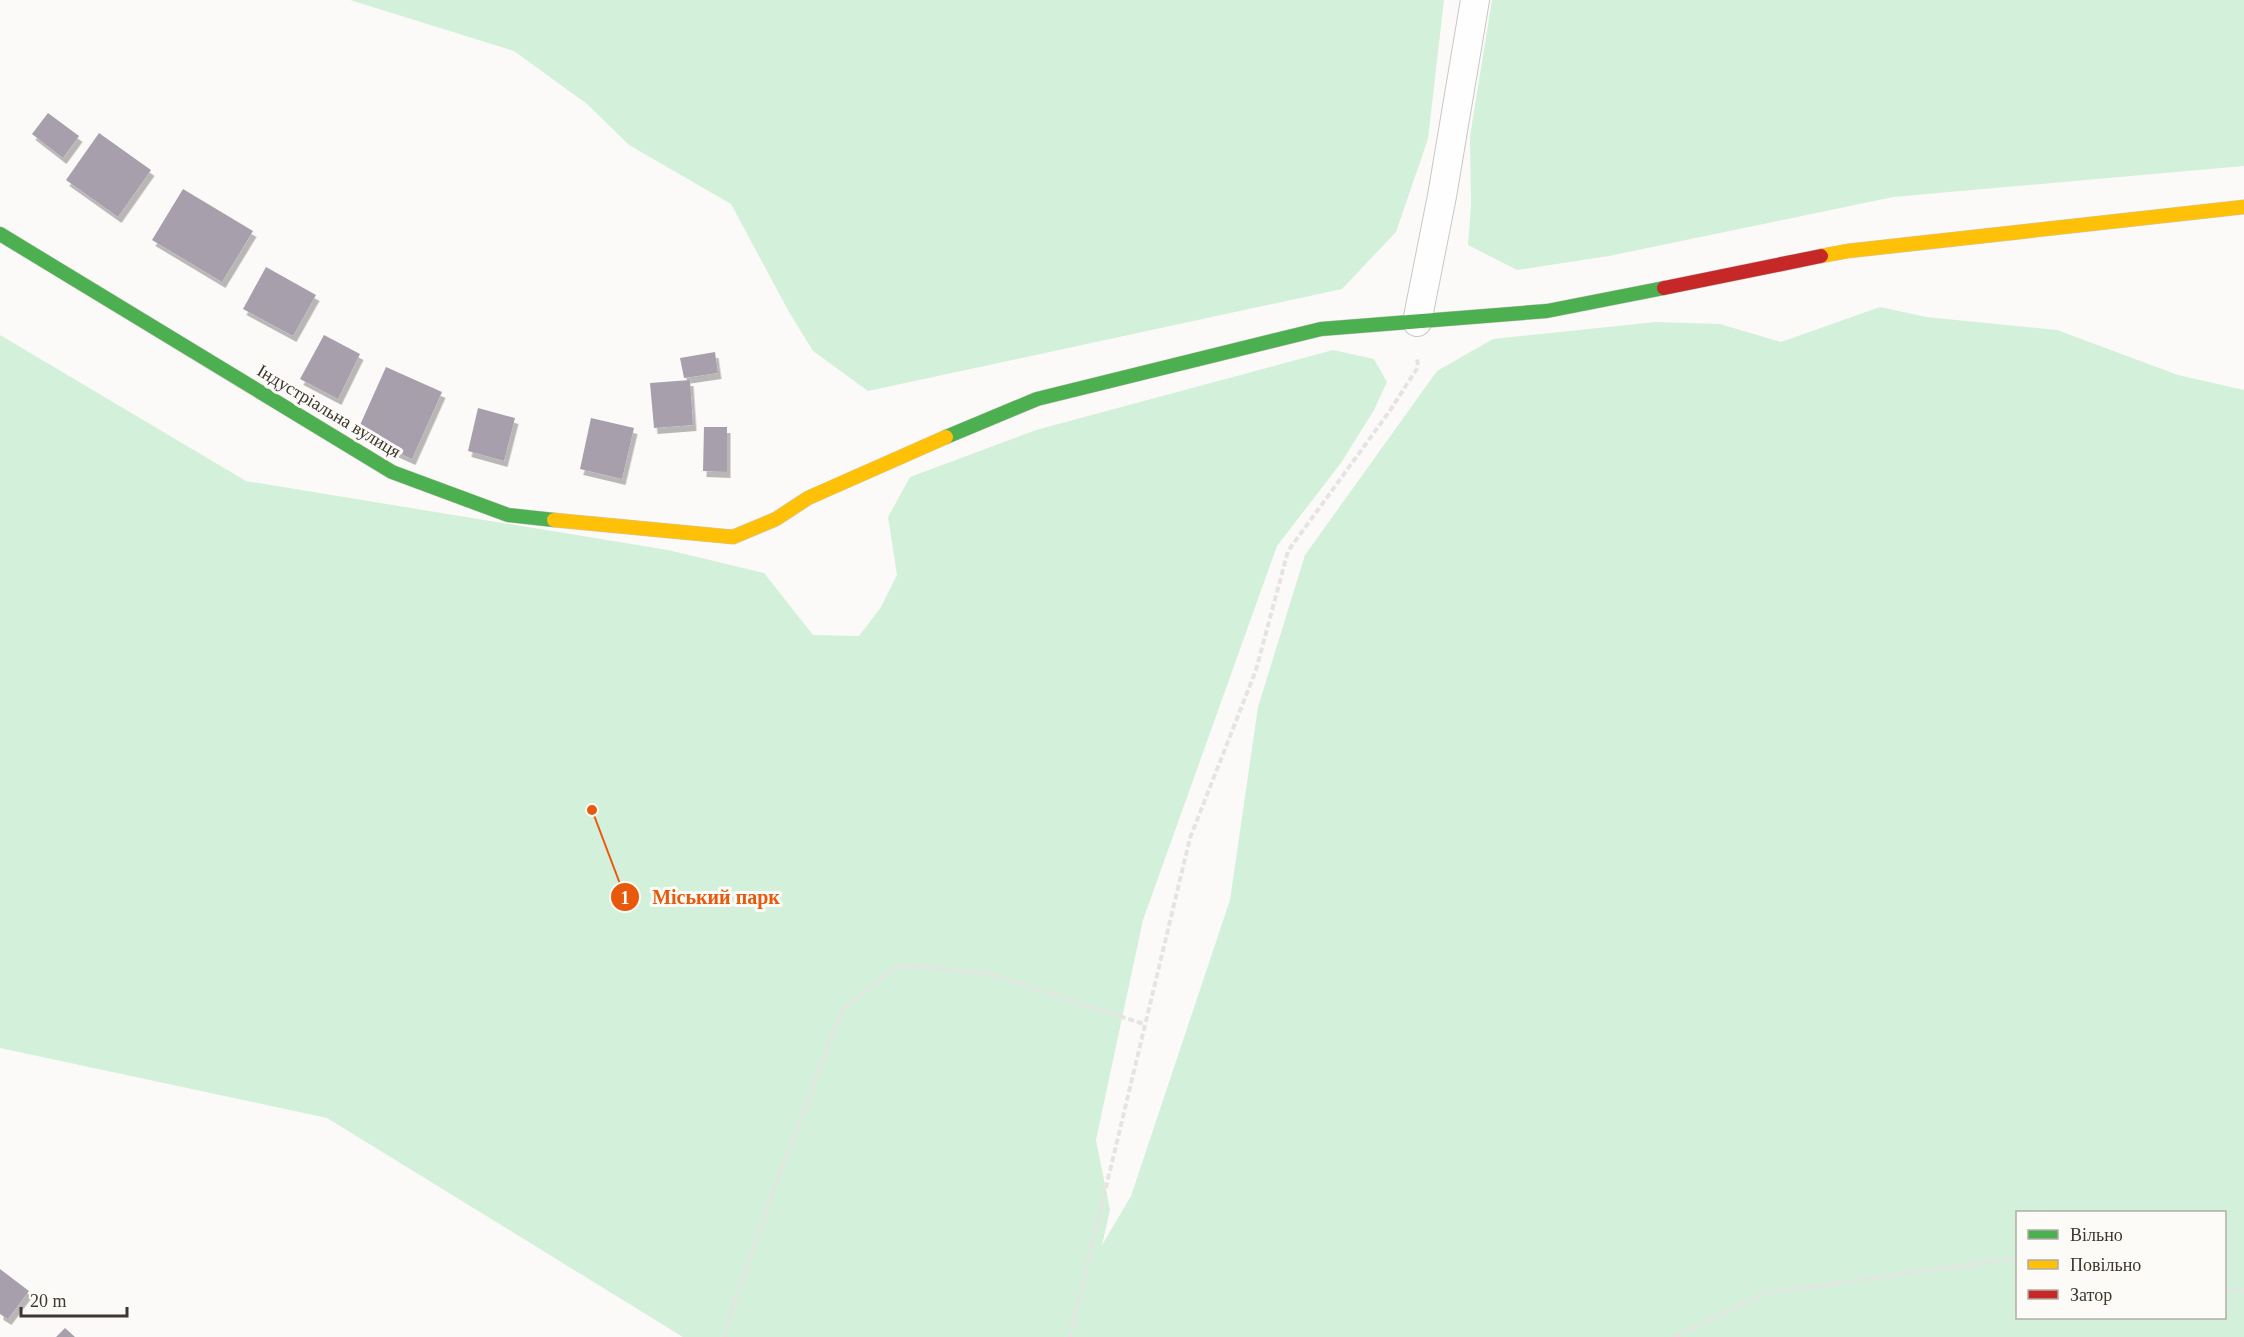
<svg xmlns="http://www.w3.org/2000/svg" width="2244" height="1337" viewBox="0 0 2244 1337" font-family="'Times New Roman',serif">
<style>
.green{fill:#d3f0da;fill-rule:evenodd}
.building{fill:#a89fac;filter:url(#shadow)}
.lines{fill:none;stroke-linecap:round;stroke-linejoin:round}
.street-casing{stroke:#cac7c3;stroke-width:30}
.fast-casing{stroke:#cac7c3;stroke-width:15}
.slow-casing{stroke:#cac7c3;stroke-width:15}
.jam-casing{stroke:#cac7c3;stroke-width:15}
.path{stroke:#e5e4e3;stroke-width:4;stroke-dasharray:6 3;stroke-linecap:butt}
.street{stroke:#fffefe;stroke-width:28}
.fast{stroke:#4caf50;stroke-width:14}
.slow{stroke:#ffc107;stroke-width:14}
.jam{stroke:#c62828;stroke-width:14}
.labels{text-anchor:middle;stroke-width:6;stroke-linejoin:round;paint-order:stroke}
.street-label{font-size:18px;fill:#3d372f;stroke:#fdfbf7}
.leader{fill:none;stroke:#e8590c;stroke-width:2}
.callout-dot{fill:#e8590c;stroke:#fdfbf7;stroke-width:2}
.mark-label{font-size:18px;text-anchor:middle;font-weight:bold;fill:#fff}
.callout-label{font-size:20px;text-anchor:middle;font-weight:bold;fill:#e8590c;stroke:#fdfbf7;stroke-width:6;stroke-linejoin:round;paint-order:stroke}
</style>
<defs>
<filter id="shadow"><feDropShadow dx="3.5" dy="6" stdDeviation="0" flood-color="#0004"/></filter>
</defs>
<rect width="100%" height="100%" fill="#fcfaf8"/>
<!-- green -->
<path class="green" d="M 350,0 L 1444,0 L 1428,139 L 1396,232 L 1342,289 L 868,391 L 813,351 L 789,312 L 731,204 L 629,145 L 587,104 L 514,51 Z
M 1492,0 L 2244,0 L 2244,166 L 1893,197 L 1609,256 L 1517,270 L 1468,245 L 1471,204 L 1470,136 Z
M 1880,307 L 1926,317 L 2057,330 L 2178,375 L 2244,390 L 2244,1337 L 683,1337 L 327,1118 L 0,1048 L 0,335 L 246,481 L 668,550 L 764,573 L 813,635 L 859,636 L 881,607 L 897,575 L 888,517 L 910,477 L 1036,430 L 1333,350 L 1374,359 L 1387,382 L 1374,410 L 1341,463 L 1277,546 L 1143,920 L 1096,1140 L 1110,1210 L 1102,1245 L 1131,1196 L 1230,900 L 1258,707 L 1305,555 L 1437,371 L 1493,339 L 1656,322 L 1720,324 L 1781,342 ZM 2018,1212 L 2224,1212 L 2224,1318 L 2018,1318 Z"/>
<!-- building -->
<path class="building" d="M 48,113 L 79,136 L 63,158 L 32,134 Z
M 99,133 L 151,170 L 118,217 L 66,180 Z
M 183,189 L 253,231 L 222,282 L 152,240 Z
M 266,267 L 316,295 L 293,336 L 243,309 Z
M 324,335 L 360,354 L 338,399 L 300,379 Z
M 715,352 L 718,373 L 684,378 L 680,358 Z
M 386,367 L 442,392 L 412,459 L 356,434 Z
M 690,380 L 693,425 L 654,428 L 650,383 Z
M 478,408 L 515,418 L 504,461 L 468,451 Z
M 591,418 L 634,428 L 622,479 L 580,469 Z
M 704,427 L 727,427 L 727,472 L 703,471 Z
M 0,1269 L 29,1291 L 8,1319 L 0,1314 Z
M 65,1328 L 75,1337 L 56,1337 Z"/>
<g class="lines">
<!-- street casing -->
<g class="street-casing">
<path id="street" d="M 1417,322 L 1442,196 L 1475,0"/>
</g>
<!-- fast casing -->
<g class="fast-casing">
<path id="fast" d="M 0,234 L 392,472 L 508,515 L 554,520
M 946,437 L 1037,399 L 1321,329 L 1547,311 L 1664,288"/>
</g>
<!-- slow casing -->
<g class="slow-casing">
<path id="slow" d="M 1821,256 L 1848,251 L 2244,207
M 554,520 L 733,537 L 776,519 L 808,498 L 946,437"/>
</g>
<!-- jam casing -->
<g class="jam-casing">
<path id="jam" d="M 1664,288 L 1821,256"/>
</g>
<!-- path -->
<path class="path" d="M 2224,1288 L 2244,1291
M 725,1337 L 733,1306 L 774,1189 L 842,1009 L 900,965 L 989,974 L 1144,1024
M 1070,1337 L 1190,838 L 1256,670 L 1288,551 L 1389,412 L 1418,367 L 1417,357
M 1674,1337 L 1766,1293 L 2018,1258"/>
<!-- street -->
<use href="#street" class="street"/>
<!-- fast -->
<use href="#fast" class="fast"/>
<!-- slow -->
<use href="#slow" class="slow"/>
<!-- jam -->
<use href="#jam" class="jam"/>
</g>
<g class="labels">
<!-- street labels -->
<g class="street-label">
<text transform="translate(329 411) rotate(31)" y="6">Індустріальна вулиця</text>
</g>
</g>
<!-- callouts -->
<path class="leader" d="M592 810L625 897"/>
<g class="callout-dot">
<circle cx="592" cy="810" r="6"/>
<circle cx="625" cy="897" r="15"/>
</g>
<g class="mark-label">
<text x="625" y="904">1</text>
</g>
<g class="callout-label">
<text x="716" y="904">Міський парк</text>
</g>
<!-- legend -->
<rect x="2016" y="1211" width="210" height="108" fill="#fdfbf7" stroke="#b0ada7" stroke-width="1.5"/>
<rect x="2028" y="1230" width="30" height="9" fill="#4caf50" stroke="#b0ada7" stroke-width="1.5"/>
<text x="2070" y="1241" font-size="18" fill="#3d372f">Вільно</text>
<rect x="2028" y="1260" width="30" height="9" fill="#ffc107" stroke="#b0ada7" stroke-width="1.5"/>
<text x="2070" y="1271" font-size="18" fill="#3d372f">Повільно</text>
<rect x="2028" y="1290" width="30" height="9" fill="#c62828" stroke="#b0ada7" stroke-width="1.5"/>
<text x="2070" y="1301" font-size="18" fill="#3d372f">Затор</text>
<!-- scale -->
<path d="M21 1307v9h106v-9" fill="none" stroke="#3d372f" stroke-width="3"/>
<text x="30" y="1307" font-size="18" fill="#3d372f" stroke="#fdfbf7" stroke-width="4.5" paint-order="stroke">20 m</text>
</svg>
